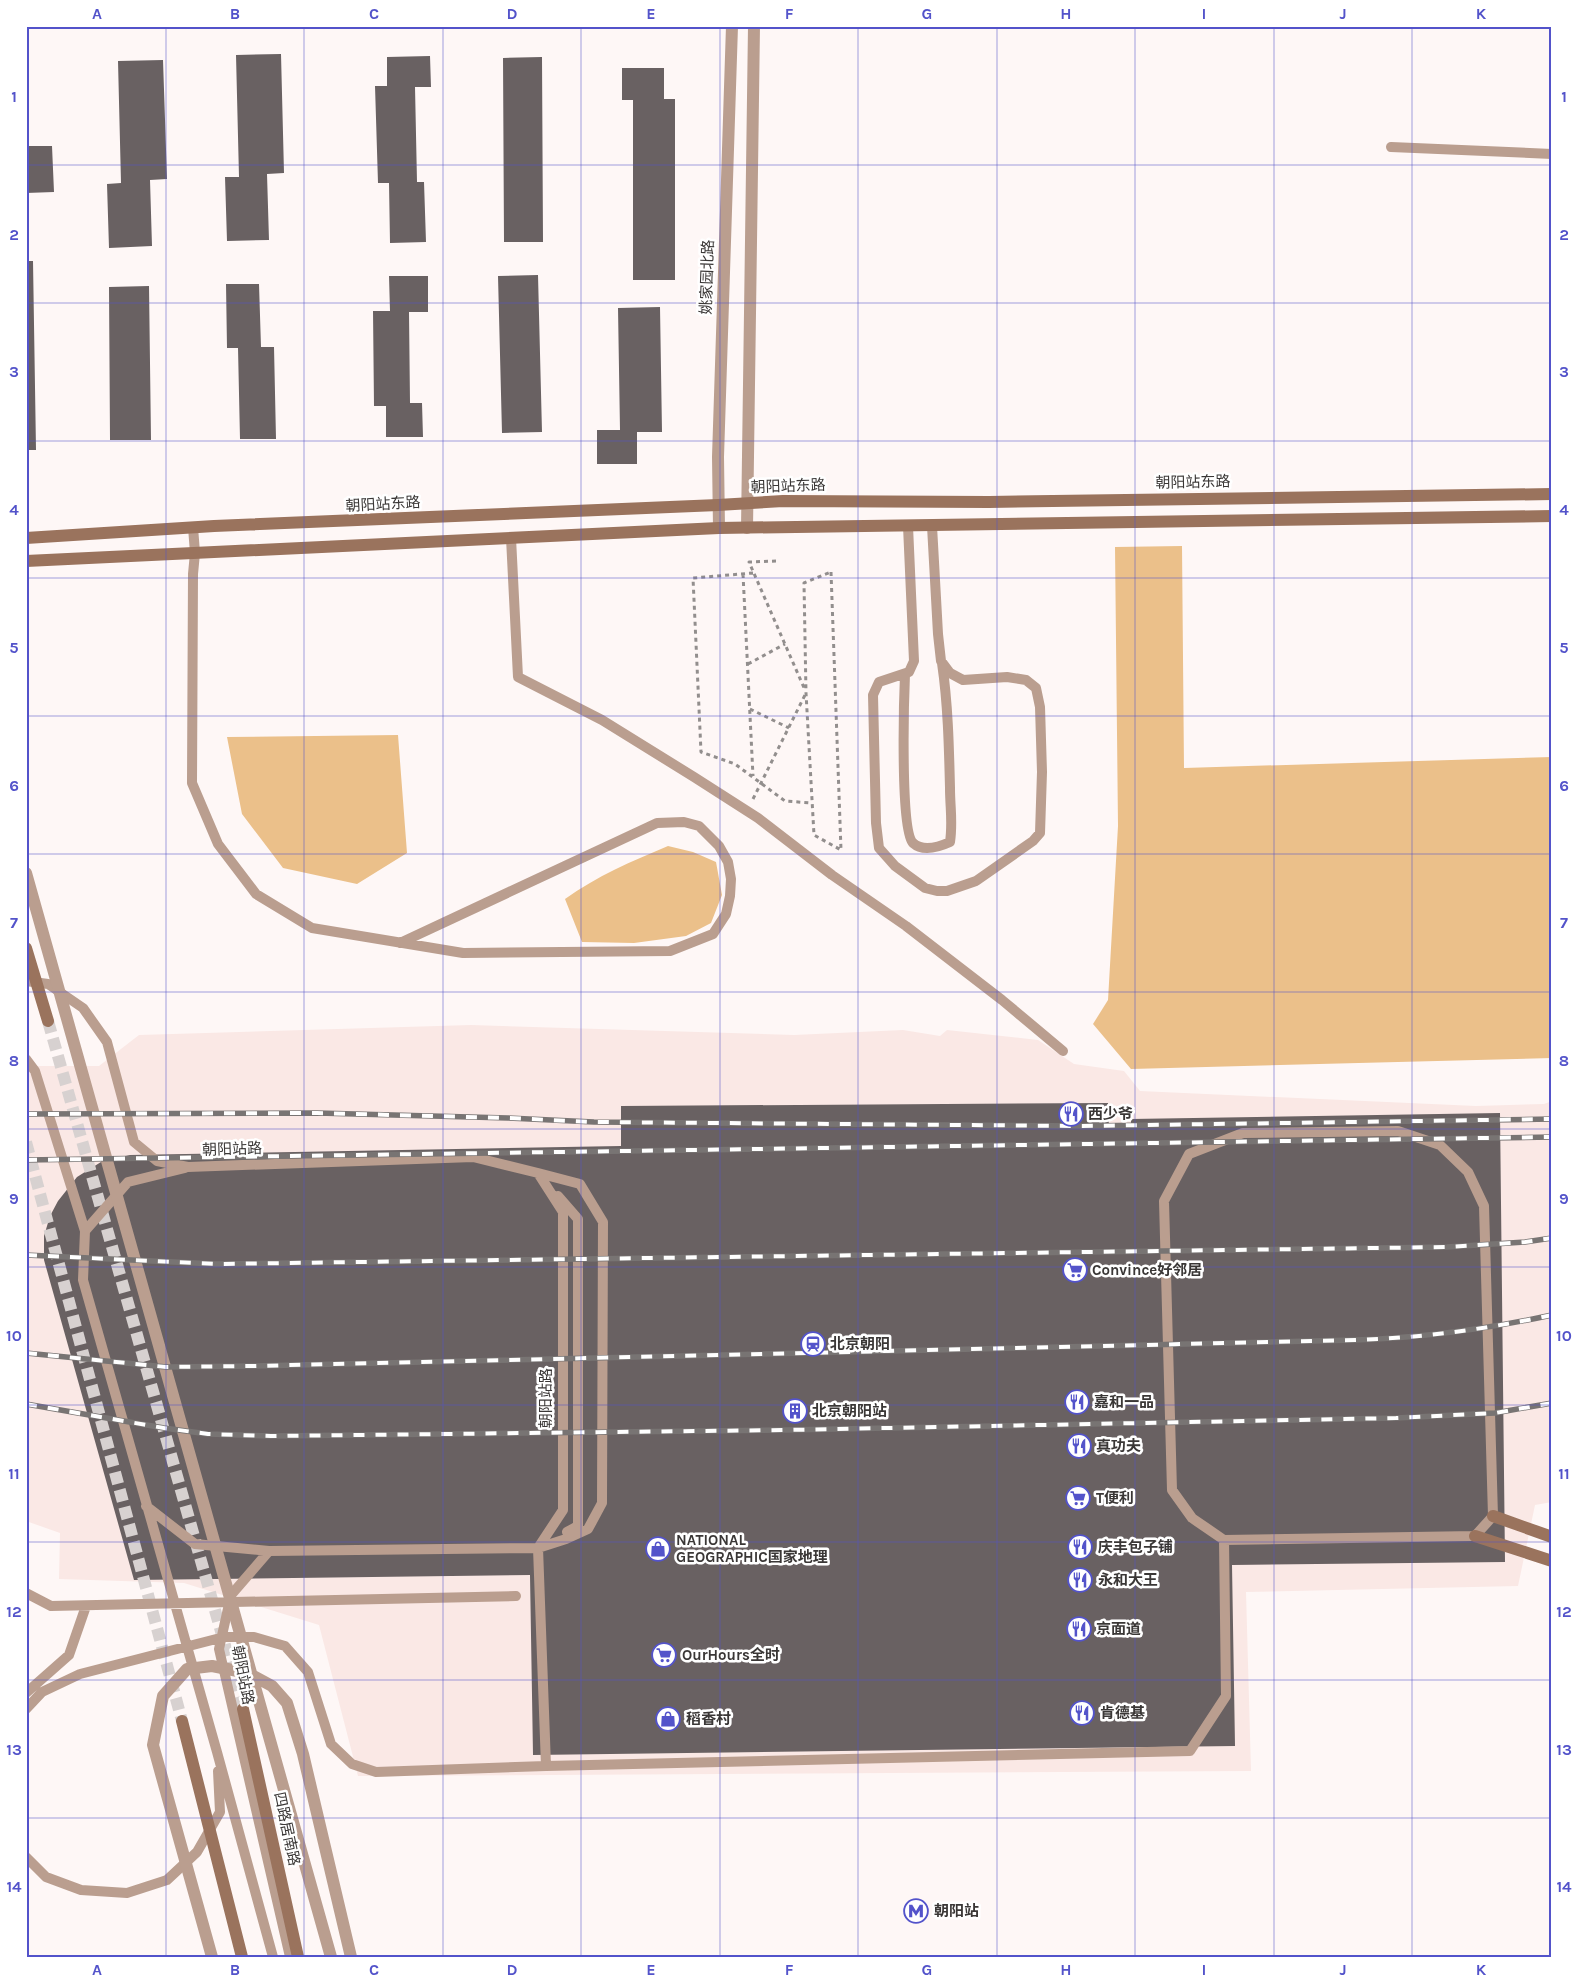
<svg xmlns="http://www.w3.org/2000/svg" width="1578" height="1983" viewBox="0 0 1578 1983" font-family="Karla,'Noto Sans SC',sans-serif">
<style>
.built{fill:#fae8e5}
.green{fill:#ebc08a}
.building{fill:#696162}
.lines{fill:none;stroke-linecap:round;stroke-linejoin:round}
.secondary-tunnel{stroke:#d7d1d0;stroke-width:12;stroke-dasharray:12 6;stroke-linecap:butt}
.path{stroke:#928e8d;stroke-width:3;stroke-dasharray:4 4;stroke-linecap:butt}
.service{stroke:#ba9e8f;stroke-width:10}
.tertiary{stroke:#ba9e8f;stroke-width:12}
.secondary{stroke:#9a735d;stroke-width:12}
.rail-casing{stroke:#787473;stroke-width:5.5}
.rail{stroke:#fff;stroke-width:4;stroke-dasharray:11;stroke-linecap:butt}
.grid{fill:none;stroke:#5353ca;stroke-width:1;stroke-opacity:0.55}
.labels{text-anchor:middle;stroke-width:5;stroke-linejoin:round;paint-order:stroke}
.street-label{font-size:15px;fill:#3a3736;stroke:#fff}
.poi-label{font-size:15px;font-weight:bold;fill:#3a3736;stroke:#fff;text-anchor:start}
.neatline{fill:none;stroke:#5353ca;stroke-width:2}
.grid-label{font-size:16px;text-anchor:middle;font-weight:bold;fill:#5353ca}
</style>
<rect width="100%" height="100%" fill="#fef7f6"/>
<!-- built -->
<path class="built" d="M 471,1025 L 794,1035 L 903,1030 L 940,1036 L 947,1030 L 1038,1040 L 1074,1064 L 1124,1071 L 1140,1091 L 1476,1106 L 1544,1104 L 1552,1101 L 1552,1502 L 1535,1505 L 1518,1586 L 1246,1592 L 1251,1771 L 358,1776 L 319,1625 L 184,1583 L 59,1579 L 60,1533 L 26,1521 L 26,1066 L 99,1066 L 139,1035 Z"/>
<!-- green -->
<path class="green" d="M 1182,546 L 1184,768 L 1552,757 L 1552,1058 L 1131,1069 L 1093,1024 L 1108,1000 L 1118,826 L 1115,547 Z
M 398,735 L 407,853 L 357,884 L 283,868 L 242,814 L 227,737 Z
M 668,846 L 693,852 L 716,862 L 722,895 L 711,923 L 686,936 L 634,943 L 582,942 L 565,899 C 597,876 632,861 668,846 Z"/>
<!-- building -->
<path class="building" d="M 281,54 L 284,173 L 267,174 L 269,240 L 227,241 L 225,177 L 239,177 L 236,55 Z
M 430,56 L 431,87 L 415,87 L 417,182 L 424,182 L 426,242 L 390,243 L 389,183 L 378,183 L 375,86 L 387,86 L 387,57 Z
M 542,57 L 543,242 L 504,242 L 503,58 Z
M 163,60 L 167,179 L 150,180 L 152,246 L 109,248 L 107,184 L 121,183 L 118,61 Z
M 622,68 L 664,68 L 664,99 L 675,99 L 675,280 L 633,280 L 633,100 L 622,100 Z
M 26,146 L 52,146 L 54,192 L 26,193 Z
M 26,261 L 33,261 L 36,450 L 26,450 Z
M 538,275 L 542,432 L 502,433 L 498,276 Z
M 389,276 L 428,276 L 428,312 L 409,312 L 410,403 L 422,403 L 423,437 L 386,437 L 386,406 L 374,406 L 373,311 L 390,311 Z
M 226,284 L 259,284 L 261,347 L 274,347 L 276,439 L 240,439 L 238,348 L 227,348 Z
M 149,286 L 151,440 L 110,440 L 109,287 Z
M 660,307 L 662,432 L 637,432 L 637,464 L 597,464 L 597,430 L 620,430 L 618,308 Z
M 1108,1103 L 1109,1128 L 1131,1128 L 1131,1119 L 1500,1113 L 1505,1562 L 1232,1565 L 1235,1746 L 533,1755 L 530,1575 L 134,1580 L 44,1260 L 44,1236 L 50,1216 L 58,1201 L 77,1177 L 101,1162 L 130,1155 L 621,1146 L 621,1106 Z"/>
<g class="lines">
<!-- secondary-tunnel -->
<path class="secondary-tunnel" d="M 48,1021 L 243,1709
M 26,1142 L 182,1721"/>
<!-- path -->
<path class="path" d="M 776,561 L 749,562 L 805,690
M 831,572 L 841,850 L 814,835 L 806,693 L 804,583 Z
M 753,573 L 693,578 L 701,752 L 735,764 L 785,801 L 812,803
M 743,574 L 753,776
M 748,664 L 785,644
M 750,709 L 789,728
M 753,799 L 805,695"/>
<!-- service -->
<path class="service" d="M 1391,147 L 1552,154
M 908,526 L 914,661 L 909,672 L 879,682 L 873,695 L 876,823 L 879,848 L 895,866 L 925,888 L 937,891 L 947,891 L 976,881 L 1033,841 L 1040,833 L 1042,772 L 1040,707 L 1036,688 L 1026,680 L 1007,677 L 963,680 L 950,673 L 941,661 L 938,634 L 932,526
M 193,527 L 195,553 L 193,574 L 192,783 L 218,844 L 256,894 L 312,928 L 463,953 L 670,951 L 713,934 L 726,914 L 730,896 L 731,879 L 728,862 L 719,846 L 699,826 L 684,822 L 657,823 L 400,943
M 511,538 L 518,677 L 602,720 L 694,777 L 758,818 L 832,875 L 906,926 L 1002,1000 L 1063,1051
M 905,674 C 904,697 900,830 913,843 C 923,852 939,847 950,842 C 953,822 950,808 950,788 C 949,747 948,704 942,663
M 26,981 L 48,984 L 83,1008 L 107,1042 L 134,1142 L 157,1161 L 188,1167 L 473,1157 L 538,1173 L 563,1212 L 563,1510 L 538,1548 L 269,1551 L 231,1595 L 219,1649 L 290,1957
M 26,1059 L 35,1071 L 85,1231 L 83,1280 L 217,1752 L 273,1957
M 1398,1131 L 1440,1145 L 1468,1172 L 1484,1206 L 1493,1516 L 1475,1536 L 1224,1540 L 1192,1518 L 1172,1490 L 1164,1201 L 1189,1154 L 1243,1133 Z
M 558,1196 L 578,1219 L 578,1526 L 567,1532
M 85,1231 L 128,1182 L 185,1168
M 146,1506 L 195,1544 L 269,1551
M 538,1548 L 566,1539 L 588,1529 L 602,1503 L 603,1222 L 580,1184 L 538,1173
M 26,1593 L 51,1606 L 516,1596
M 26,1693 L 69,1655 L 86,1606
M 26,1709 L 42,1692 L 80,1674 L 224,1637 L 254,1637 L 285,1646 L 308,1672 L 331,1744 L 352,1764 L 376,1772 L 546,1766 L 538,1548
M 546,1766 L 1190,1751 L 1226,1696 L 1224,1540
M 26,1857 L 46,1877 L 81,1890 L 127,1893 L 167,1880 L 197,1852 L 220,1812 L 218,1771"/>
<!-- tertiary -->
<path class="tertiary" d="M 719,528 L 718,457 L 732,26
M 747,528 L 754,26
M 26,873 L 331,1957
M 212,1957 L 153,1745 L 163,1696 L 187,1669 L 212,1666 L 248,1673 L 272,1686 L 287,1703 L 303,1754 L 351,1957"/>
<!-- secondary -->
<path class="secondary" d="M 26,538 L 214,526 L 718,505 L 783,501 L 989,502 L 1552,494
M 26,561 L 719,528 L 1552,516
M 26,948 L 48,1021
M 1493,1516 L 1552,1537
M 1475,1536 L 1552,1561
M 243,1709 L 298,1957
M 182,1721 L 242,1957"/>
<!-- rail casing -->
<g class="rail-casing">
<path id="rail" d="M 26,1114 L 317,1113 L 508,1118 L 594,1122 L 1082,1126 L 1552,1119
M 26,1160 L 1552,1137
M 26,1255 L 216,1264 L 1447,1247 L 1525,1242 L 1552,1238
M 26,1353 L 166,1367 L 252,1366 L 1355,1340 C 1421,1338 1487,1329 1552,1315
M 26,1404 L 164,1428 L 208,1434 L 271,1436 L 786,1430 L 1396,1418 L 1495,1413 L 1552,1403"/>
</g>
<!-- rail -->
<use href="#rail" class="rail"/>
</g>
<!-- grid -->
<path class="grid" d="M 166,26 L 166,1957M 304,26 L 304,1957M 443,26 L 443,1957M 581,26 L 581,1957M 720,26 L 720,1957M 858,26 L 858,1957M 997,26 L 997,1957M 1135,26 L 1135,1957M 1274,26 L 1274,1957M 1412,26 L 1412,1957M 26,165 L 1552,165M 26,303 L 1552,303M 26,441 L 1552,441M 26,578 L 1552,578M 26,716 L 1552,716M 26,854 L 1552,854M 26,992 L 1552,992M 26,1129 L 1552,1129M 26,1267 L 1552,1267M 26,1405 L 1552,1405M 26,1542 L 1552,1542M 26,1680 L 1552,1680M 26,1818 L 1552,1818"/>
<!-- icons -->
<defs>
<g id="restaurant-ring" transform="scale(1.25)"><circle r="9.5" fill="#fff" stroke="#5353ca" stroke-width="1.5"/><path d="M-5-6h1v4h1v-4h1v4h1v-4h1v5L-1.5 .5V6h-2V.5L-5-1ZM5-6V6H3V1.5H1.5Q1.5-4 5-6Z" fill="#5353ca"/></g>
<g id="supermarket-ring" transform="scale(1.25)"><circle r="9.5" fill="#fff" stroke="#5353ca" stroke-width="1.5"/><path d="M-6-5.5h2.5l.6 2H6L4.5 2H-2.5L-4.4-4H-6ZM-1.5 3.2a1.3 1.3 0 1 0 .1 0ZM3 3.2a1.3 1.3 0 1 0 .1 0Z" fill="#5353ca"/></g>
<g id="station-ring" transform="scale(1.25)"><circle r="9.5" fill="#fff" stroke="#5353ca" stroke-width="1.5"/><path d="M-3-6H3Q5-6 5-4V2Q5 4 3 4L4.5 6H3L1.5 4h-3L-3 6H-4.5L-3 4Q-5 4-5 2V-4Q-5-6-3-6ZM-3.5-4v3h7v-3ZM-3.5 1v1.5H-2V1ZM2 1v1.5H3.5V1Z" fill="#5353ca"/></g>
<g id="building-ring" transform="scale(1.25)"><circle r="9.5" fill="#fff" stroke="#5353ca" stroke-width="1.5"/><path d="M-4-6H4V6H1V3H-1V6H-4ZM-2.5-4.3h1.7v1.8h-1.7ZM.8-4.3h1.7v1.8H.8ZM-2.5-1h1.7V.8h-1.7ZM.8-1h1.7V.8H.8Z" fill="#5353ca"/></g>
<g id="shop-ring" transform="scale(1.25)"><circle r="9.5" fill="#fff" stroke="#5353ca" stroke-width="1.5"/><path d="M-5-2.5h2.3a2.7 3.5 0 0 1 5.4 0H5L5.5 6h-11ZM-1.5-2.5h3a1.5 2.3 0 0 0-3 0Z" fill="#5353ca"/></g>
<g id="metro-ring" transform="scale(1.25)"><circle r="9.5" fill="#fff" stroke="#5353ca" stroke-width="1.5"/><path d="M-5.5 5V-5H-3L0 0L3-5H5.5V5H3V-.5L0 4L-3-.5V5Z" fill="#5353ca"/></g>
</defs>
<g fill-rule="evenodd">
<use href="#restaurant-ring" x="1071" y="1114"/>
<use href="#supermarket-ring" x="1075" y="1270"/>
<use href="#station-ring" x="813" y="1344"/>
<use href="#restaurant-ring" x="1077" y="1402"/>
<use href="#building-ring" x="795" y="1411"/>
<use href="#restaurant-ring" x="1079" y="1446"/>
<use href="#supermarket-ring" x="1078" y="1498"/>
<use href="#restaurant-ring" x="1080" y="1547"/>
<use href="#shop-ring" x="658" y="1549"/>
<use href="#restaurant-ring" x="1080" y="1580"/>
<use href="#restaurant-ring" x="1079" y="1629"/>
<use href="#supermarket-ring" x="664" y="1655"/>
<use href="#restaurant-ring" x="1082" y="1713"/>
<use href="#shop-ring" x="668" y="1719"/>
<use href="#metro-ring" x="916" y="1911"/>
</g>
<g class="labels">
<!-- street labels -->
<g class="street-label">
<text transform="translate(707 277) rotate(-88)" y="5">姚家园北路</text>
<text transform="translate(1193 482) rotate(-1)" y="5">朝阳站东路</text>
<text transform="translate(788 486) rotate(-2)" y="5">朝阳站东路</text>
<text transform="translate(383 504) rotate(-3)" y="5">朝阳站东路</text>
<text transform="translate(232 1149) rotate(-2)" y="5">朝阳站路</text>
<text transform="translate(546 1398) rotate(-90)" y="5">朝阳站路</text>
<text transform="translate(243 1675) rotate(79)" y="5">朝阳站路</text>
<text transform="translate(287 1829) rotate(78)" y="5">四路居南路</text>
</g>
<!-- poi labels -->
<g class="poi-label">
<text x="1088" y="1119">西少爷</text>
<text x="1092" y="1275">Convince好邻居</text>
<text x="830" y="1349">北京朝阳</text>
<text x="1094" y="1407">嘉和一品</text>
<text x="812" y="1416">北京朝阳站</text>
<text x="1096" y="1451">真功夫</text>
<text x="1096" y="1503">T便利</text>
<text x="676" y="1545">NATIONAL<tspan x="676" dy="17">GEOGRAPHIC国家地理</tspan></text>
<text x="1098" y="1552">庆丰包子铺</text>
<text x="1098" y="1585">永和大王</text>
<text x="1096" y="1634">京面道</text>
<text x="682" y="1660">OurHours全时</text>
<text x="1100" y="1718">肯德基</text>
<text x="686" y="1724">稻香村</text>
<text x="934" y="1916">朝阳站</text>
</g>
</g>
<!-- border -->
<rect width="1578" height="1983" fill="none" stroke="#ffffff" stroke-width="55"/>
<rect x="28" y="28" width="1522" height="1928" class="neatline"/>
<g class="grid-label">
<text x="97" y="19">A</text>
<text x="235" y="19">B</text>
<text x="374" y="19">C</text>
<text x="512" y="19">D</text>
<text x="651" y="19">E</text>
<text x="789" y="19">F</text>
<text x="927" y="19">G</text>
<text x="1066" y="19">H</text>
<text x="1204" y="19">I</text>
<text x="1343" y="19">J</text>
<text x="1481" y="19">K</text>
<text x="14" y="102">1</text>
<text x="1564" y="102">1</text>
<text x="14" y="240">2</text>
<text x="1564" y="240">2</text>
<text x="14" y="377">3</text>
<text x="1564" y="377">3</text>
<text x="14" y="515">4</text>
<text x="1564" y="515">4</text>
<text x="14" y="653">5</text>
<text x="1564" y="653">5</text>
<text x="14" y="791">6</text>
<text x="1564" y="791">6</text>
<text x="14" y="928">7</text>
<text x="1564" y="928">7</text>
<text x="14" y="1066">8</text>
<text x="1564" y="1066">8</text>
<text x="14" y="1204">9</text>
<text x="1564" y="1204">9</text>
<text x="14" y="1341">10</text>
<text x="1564" y="1341">10</text>
<text x="14" y="1479">11</text>
<text x="1564" y="1479">11</text>
<text x="14" y="1617">12</text>
<text x="1564" y="1617">12</text>
<text x="14" y="1755">13</text>
<text x="1564" y="1755">13</text>
<text x="14" y="1892">14</text>
<text x="1564" y="1892">14</text>
<text x="97" y="1975">A</text>
<text x="235" y="1975">B</text>
<text x="374" y="1975">C</text>
<text x="512" y="1975">D</text>
<text x="651" y="1975">E</text>
<text x="789" y="1975">F</text>
<text x="927" y="1975">G</text>
<text x="1066" y="1975">H</text>
<text x="1204" y="1975">I</text>
<text x="1343" y="1975">J</text>
<text x="1481" y="1975">K</text>
</g>
</svg>
